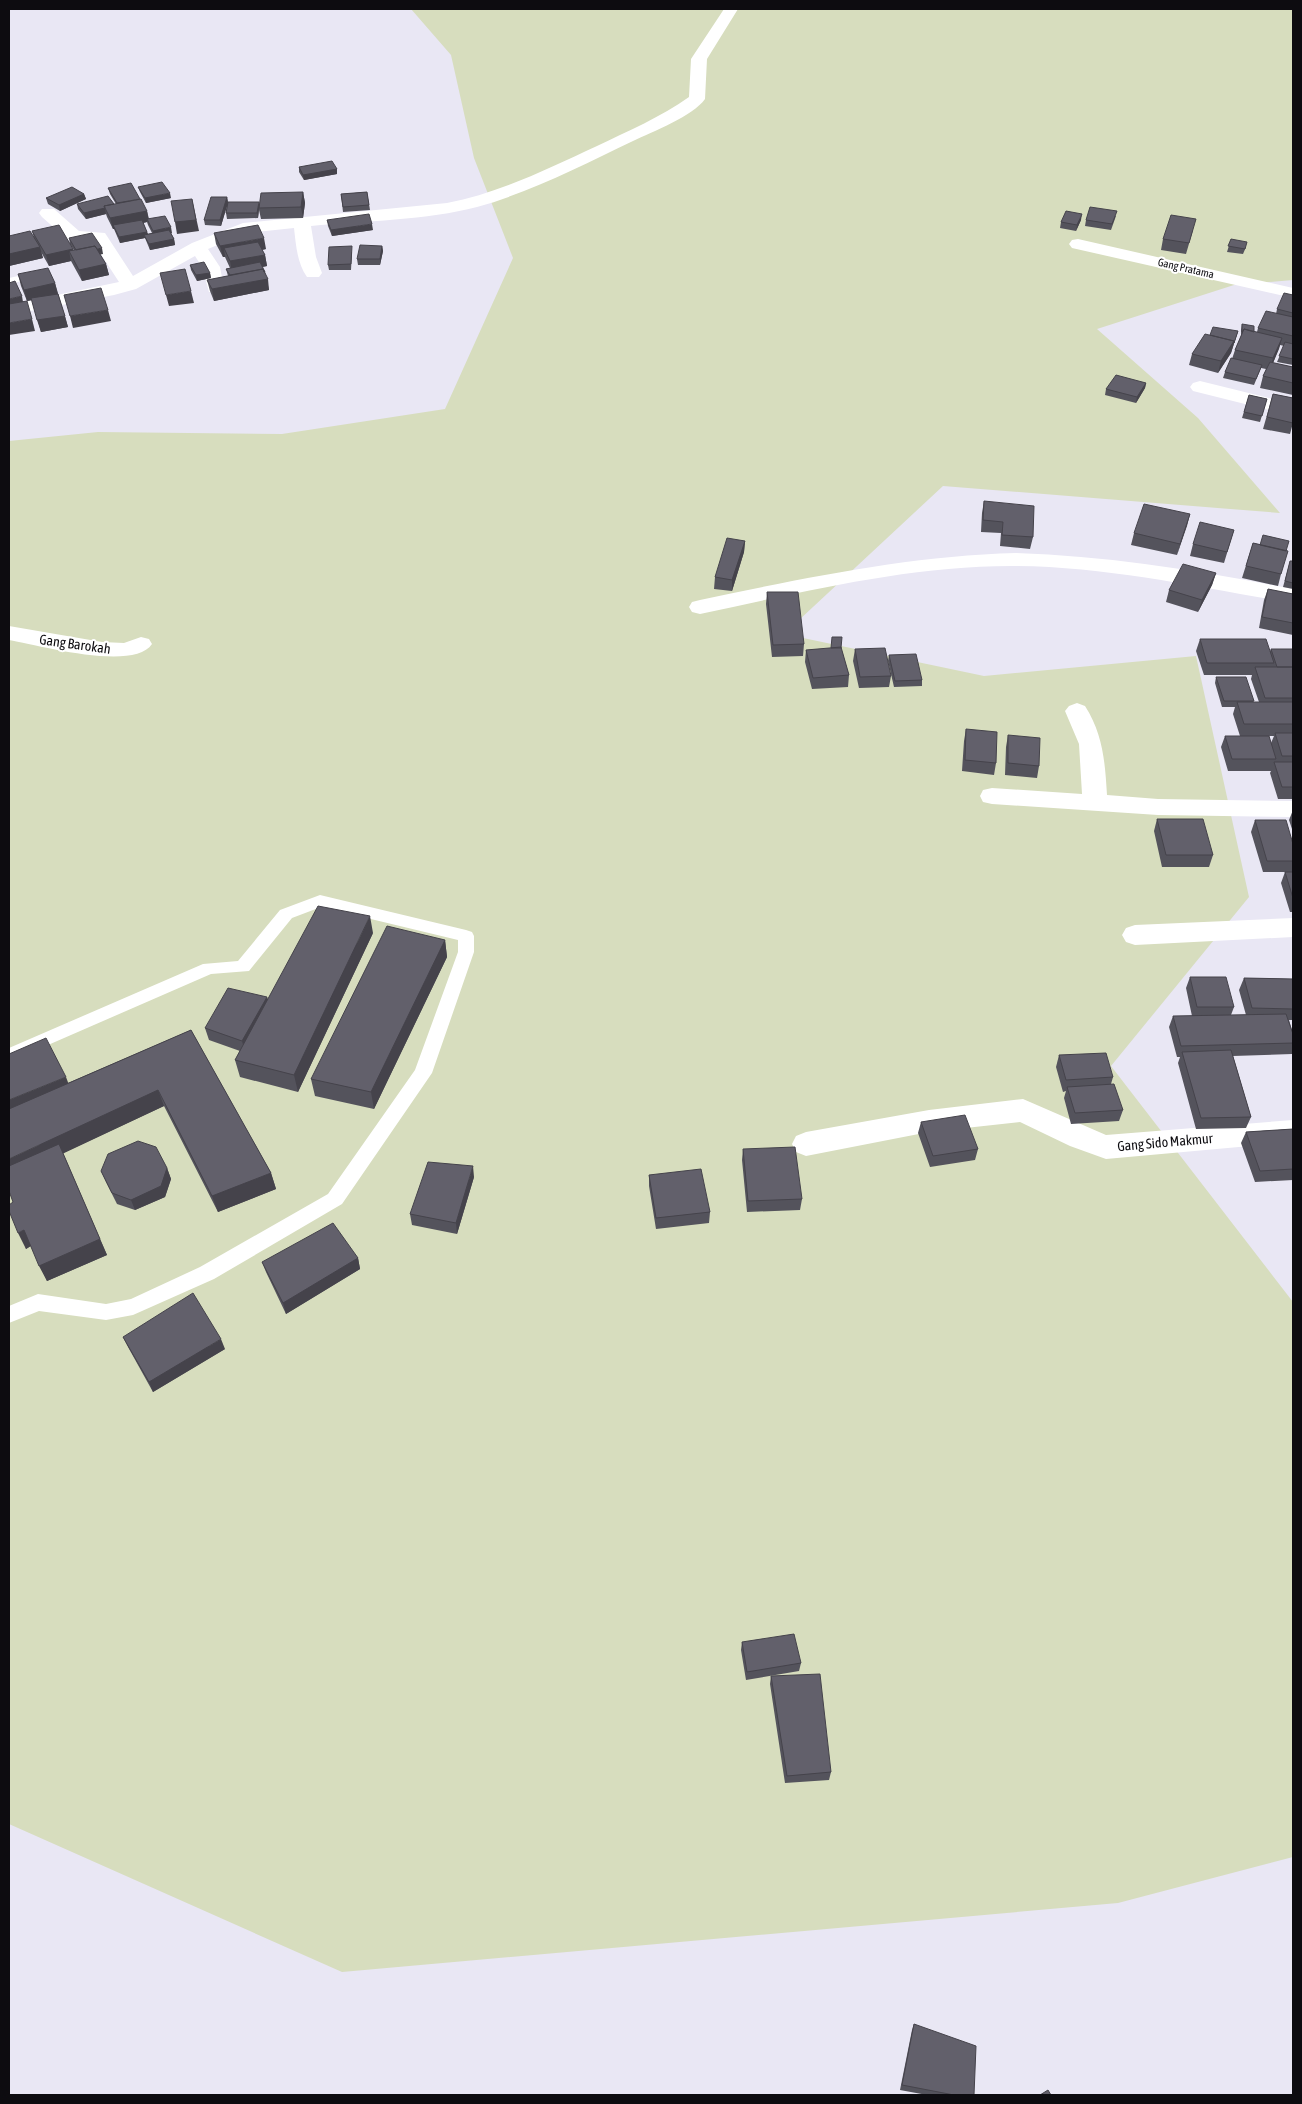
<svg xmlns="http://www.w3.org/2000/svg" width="1302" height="2104" viewBox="0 0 1302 2104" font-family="'Asap Condensed',sans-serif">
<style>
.green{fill:#d7ddbe}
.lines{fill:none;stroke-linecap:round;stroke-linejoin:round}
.lane{fill:#fff;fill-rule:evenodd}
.street{fill:#fff;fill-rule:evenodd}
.wall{fill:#54535c;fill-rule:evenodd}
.shaded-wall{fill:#45434b}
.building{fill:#62606b;stroke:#45434b}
.labels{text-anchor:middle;stroke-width:4;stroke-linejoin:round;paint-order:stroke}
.far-street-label{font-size:11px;fill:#0d0c10;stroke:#fff}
.street-label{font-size:14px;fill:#0d0c10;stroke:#fff}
</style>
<rect width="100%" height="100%" fill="#e9e7f4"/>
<!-- green -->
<path class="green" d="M 411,9 L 1293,9 L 1293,280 L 1234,285 L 1097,329 L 1198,418 L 1280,513 L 943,486 L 784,634 L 984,676 L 1196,656 L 1249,897 L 1111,1066 L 1293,1302 L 1293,1857 L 1118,1903 L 342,1972 L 9,1824 L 9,441 L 98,432 L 282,434 L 445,409 L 513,258 L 474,158 L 451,55 Z"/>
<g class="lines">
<!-- lane -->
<path class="lane" d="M 18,276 L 22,277 L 22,281 L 9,284 L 9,278 Z
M 320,895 L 466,930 L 472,932 L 474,936 L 474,952 L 432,1073 L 342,1204 L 214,1279 L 133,1315 L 106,1320 L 39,1311 L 9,1323 L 9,1306 L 38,1294 L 106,1304 L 131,1299 L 200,1267 L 328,1194 L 415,1070 L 458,952 L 458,940 L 321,907 L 292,918 L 249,971 L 211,974 L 9,1062 L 9,1048 L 203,964 L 238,961 L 280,910 Z"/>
<!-- street -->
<path class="street" d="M 724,9 L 738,9 L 707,59 L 705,99 C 693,116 652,132 633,141 C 583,165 531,192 477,207 C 428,220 363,221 311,226 L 316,257 L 322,273 L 319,277 L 307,277 C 297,263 296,245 294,228 L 246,233 L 208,249 L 220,267 L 224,288 L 221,292 L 209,292 L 202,267 L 195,256 L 136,289 L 114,295 L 9,315 L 9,305 L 119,282 L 93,242 L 68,240 L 42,217 L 39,213 L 42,209 L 54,209 L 79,231 L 105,233 L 133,276 L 192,243 L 243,223 L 447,203 C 500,193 549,168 597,146 C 628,131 661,117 689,97 L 691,59 Z
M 1078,239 L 1293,288 L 1293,298 L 1072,248 L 1069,244 L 1072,240 Z
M 1200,381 L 1293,404 L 1293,416 L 1193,391 L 1190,387 L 1193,383 Z
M 1016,553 C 1110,556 1201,571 1293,589 L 1293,603 C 1201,588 1111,567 1017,566 C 910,565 804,592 700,614 L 692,612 L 689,607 L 692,602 L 700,600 C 805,578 908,556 1016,553 Z
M 9,626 L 102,642 L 124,643 L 141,637 L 149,639 L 152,644 C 134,672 38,645 9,640 Z
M 1077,703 L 1085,706 C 1103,734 1105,762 1107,795 L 1158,799 L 1293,801 L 1293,817 L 1158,815 L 992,804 L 983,802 L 980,796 L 983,790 L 992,788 L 1082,794 L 1079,744 L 1065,711 L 1069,706 Z
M 1293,918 L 1293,937 L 1135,945 L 1126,942 L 1122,935 L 1126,928 L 1135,925 Z
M 1023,1099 L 1106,1135 L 1293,1120 L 1293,1142 L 1106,1159 L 1070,1146 L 1020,1122 L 929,1132 L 806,1156 L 796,1152 L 792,1144 L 796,1136 L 806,1132 L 929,1110 Z"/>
</g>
<!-- wall -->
<path class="wall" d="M 299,167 L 337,169 L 337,174 L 304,180 L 299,172 Z
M 138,187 L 171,198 L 146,203 L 140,192 Z
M 108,188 L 147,211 L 149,219 L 172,233 L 171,233 L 174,239 L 175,245 L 150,250 L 145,238 L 120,243 L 114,229 L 113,229 L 107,217 L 106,214 L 86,219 L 78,209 L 77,204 L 116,204 L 110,194 ZM 147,222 L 148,225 L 152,233 L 148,234 L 143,223 Z
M 303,192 L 305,203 L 303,218 L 261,219 L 259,210 L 258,218 L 227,219 L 226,213 L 227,205 L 221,226 L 205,225 L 204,220 L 227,197 L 228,202 L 259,205 Z
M 367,192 L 370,210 L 343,212 L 341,194 Z
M 84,194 L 86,199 L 60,211 L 48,204 L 46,198 Z
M 1116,216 L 1111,230 L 1085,226 L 1086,220 Z
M 327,220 L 373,230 L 332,236 L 328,226 Z
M 1081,220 L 1076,231 L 1060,228 L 1061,222 Z
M 1193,230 L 1186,254 L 1161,250 L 1163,239 Z
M 32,231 L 74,250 L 70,244 L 69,238 L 103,254 L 100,254 L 106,264 L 109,275 L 82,281 L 71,261 L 49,266 L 41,252 L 43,258 L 9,266 L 9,236 L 34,238 Z
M 214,233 L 266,249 L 262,250 L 265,255 L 267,266 L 262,267 L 265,272 L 269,290 L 214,301 L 210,291 L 207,280 L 228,276 L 226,269 L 230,268 L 225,257 L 223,257 L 216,244 Z
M 1231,239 L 1246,247 L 1243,254 L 1227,252 Z
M 382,246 L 383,251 L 380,265 L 358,265 L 357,259 Z
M 352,252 L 351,270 L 329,270 L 328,265 Z
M 190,265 L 210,273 L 211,278 L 197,281 L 191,270 Z
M 18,274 L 55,283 L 68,327 L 41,332 L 32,300 L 27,301 L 21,286 Z
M 1293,295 L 1293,365 L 1277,362 L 1284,346 L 1280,345 L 1273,363 L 1293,367 L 1293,395 L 1260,388 L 1263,376 L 1266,369 L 1261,368 L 1254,385 L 1223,378 L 1225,372 L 1232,359 L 1235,350 L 1241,336 L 1241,330 L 1242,324 L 1254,332 L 1257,332 L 1258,328 L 1276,314 L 1277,309 Z
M 1238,331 L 1231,353 L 1218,373 L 1189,365 L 1192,354 L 1210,335 Z
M 1146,383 L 1145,388 L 1136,403 L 1105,395 L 1106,389 Z
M 1273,394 L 1293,398 L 1293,423 L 1290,434 L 1263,429 Z
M 1249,395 L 1267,399 L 1260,422 L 1242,418 Z
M 984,501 L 1033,537 L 1030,549 L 1000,546 L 1001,533 L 981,532 L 982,513 Z
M 1190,514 L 1177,555 L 1131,545 L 1134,533 Z
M 1234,530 L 1224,563 L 1190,556 L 1193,544 Z
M 745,541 L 744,552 L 732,591 L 714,589 L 715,577 Z
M 1253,543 L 1286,550 L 1281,574 L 1278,586 L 1242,578 Z
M 1290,561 L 1293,561 L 1293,589 L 1283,587 Z
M 1216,573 L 1212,585 L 1198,612 L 1166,602 L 1169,590 Z
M 1268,589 L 1293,594 L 1293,635 L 1259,628 L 1264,600 Z
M 767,592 L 804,644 L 803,656 L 772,657 L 766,604 Z
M 1200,639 L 1270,651 L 1271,649 L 1293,649 L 1293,799 L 1278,799 L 1270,773 L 1271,771 L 1228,771 L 1221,747 L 1225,736 L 1240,736 L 1233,714 L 1235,707 L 1222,707 L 1215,683 L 1216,677 L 1254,701 L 1253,702 L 1259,702 L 1251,679 L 1252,675 L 1204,675 L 1196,651 ZM 1269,736 L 1274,736 L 1271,743 Z
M 841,648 L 849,675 L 848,687 L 812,689 L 805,662 L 806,650 Z
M 855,649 L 891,676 L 889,687 L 859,688 L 853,661 Z
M 889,655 L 922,680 L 922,686 L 894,687 L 888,661 Z
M 966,729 L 996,763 L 994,775 L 962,771 L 964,741 Z
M 1008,735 L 1039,766 L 1037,778 L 1005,775 L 1006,747 Z
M 1293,810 L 1293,832 L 1289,820 Z
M 1157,819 L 1213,855 L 1209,867 L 1162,867 L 1154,831 Z
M 1255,820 L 1293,844 L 1293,912 L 1290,912 L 1281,883 L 1285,872 L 1263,872 L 1251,832 Z
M 373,933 L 298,1092 L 240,1077 L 235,1060 L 240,1051 L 209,1040 L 205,1028 L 267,997 L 268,1000 Z
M 445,940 L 447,957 L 374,1109 L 315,1096 L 311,1079 Z
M 1190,977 L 1234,1007 L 1231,1015 L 1246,1015 L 1239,990 L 1244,978 L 1293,979 L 1293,1020 L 1289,1020 L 1293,1034 L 1293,1051 L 1292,1054 L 1233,1056 L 1251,1117 L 1246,1128 L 1196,1129 L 1178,1063 L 1180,1057 L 1177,1057 L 1169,1027 L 1173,1016 L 1192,1016 L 1186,988 Z
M 191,1030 L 271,1173 L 276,1189 L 218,1212 L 164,1106 L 63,1153 L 107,1255 L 47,1281 L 31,1246 L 26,1249 L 13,1202 L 68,1083 Z
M 1059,1055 L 1113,1077 L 1111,1084 L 1123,1110 L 1119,1121 L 1071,1124 L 1064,1098 L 1066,1091 L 1063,1092 L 1056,1067 Z
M 921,1122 L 978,1149 L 975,1160 L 930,1167 L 918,1133 Z
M 1293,1129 L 1293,1180 L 1255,1182 L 1241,1143 L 1246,1132 Z
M 743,1149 L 802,1199 L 800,1210 L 747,1212 L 742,1160 Z
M 167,1168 L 171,1179 L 165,1197 L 135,1210 L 117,1204 L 106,1182 L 101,1171 Z
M 649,1175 L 710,1212 L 709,1223 L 656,1229 L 649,1186 Z
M 474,1177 L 457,1234 L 412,1225 L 410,1214 Z
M 358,1258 L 360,1269 L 286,1314 L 266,1272 L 262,1262 Z
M 123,1337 L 225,1349 L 153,1392 L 128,1347 Z
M 742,1642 L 801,1663 L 799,1671 L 746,1680 L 741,1650 Z
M 771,1676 L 831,1772 L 829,1780 L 785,1783 L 770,1684 Z
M 914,2024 L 974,2095 L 927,2095 L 900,2090 L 912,2030 Z"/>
<!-- shaded-wall -->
<path class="shaded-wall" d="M 337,169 L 337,174 L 304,180 L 303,175 Z
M 303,192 L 305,203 L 303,218 L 301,207 Z
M 170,193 L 171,198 L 146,203 L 145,198 Z
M 84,194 L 86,199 L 60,211 L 59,205 Z
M 227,197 L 228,203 L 221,226 L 220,220 Z
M 192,199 L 199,231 L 177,234 L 175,222 Z
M 259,202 L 260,207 L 259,208 L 258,218 L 257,213 Z
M 105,208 L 106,214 L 86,219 L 84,213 Z
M 147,211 L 149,222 L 147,219 L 147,222 L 114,229 L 113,225 L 114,229 L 113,229 L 110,218 Z
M 1082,214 L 1081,220 L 1076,231 L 1077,225 Z
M 372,224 L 373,230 L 332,236 L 331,230 Z
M 171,227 L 172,233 L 154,236 L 153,231 Z
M 147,232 L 149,237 L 144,235 L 145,238 L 120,243 L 119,237 Z
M 264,238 L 266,249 L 228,256 L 224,248 L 225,257 L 223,257 L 220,246 Z
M 174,239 L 175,245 L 150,250 L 149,244 Z
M 382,246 L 383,251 L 380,265 L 380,259 Z
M 40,247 L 43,258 L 9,266 L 9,254 Z
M 102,248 L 103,254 L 79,259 L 78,253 Z
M 73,249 L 76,260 L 69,251 L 71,261 L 49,266 L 46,255 Z
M 265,255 L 267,266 L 232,273 L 230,261 Z
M 106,264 L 109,275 L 82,281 L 79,270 Z
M 210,273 L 211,278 L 197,281 L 196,275 Z
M 268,279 L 269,290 L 214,301 L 212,289 Z
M 55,283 L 58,295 L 27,301 L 24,290 Z
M 191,291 L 194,303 L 169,306 L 166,295 Z
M 22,296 L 23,302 L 9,305 L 9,299 Z
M 108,310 L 111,321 L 73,328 L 70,316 Z
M 65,316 L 68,327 L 41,332 L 37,320 Z
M 32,319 L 35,331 L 9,335 L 9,323 Z
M 1238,331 L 1231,353 L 1218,373 L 1221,361 Z
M 1282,338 L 1279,349 L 1270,370 L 1273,358 Z
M 1146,383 L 1145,388 L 1136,403 L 1137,397 Z
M 1190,514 L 1187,526 L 1177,555 L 1180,544 Z
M 745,541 L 744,552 L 732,591 L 732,580 Z
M 1216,573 L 1212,585 L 1198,612 L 1202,600 Z
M 370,916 L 373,933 L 298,1092 L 294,1075 Z
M 445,940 L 447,957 L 374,1109 L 371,1092 Z
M 267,997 L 270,1008 L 245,1052 L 242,1041 Z
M 66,1077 L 72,1093 L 9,1120 L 9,1100 Z
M 158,1090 L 164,1106 L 9,1179 L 9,1159 Z
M 473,1166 L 474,1177 L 457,1234 L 456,1223 Z
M 167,1168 L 171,1179 L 165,1197 L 135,1210 L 131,1200 Z
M 271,1173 L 276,1189 L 218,1212 L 212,1196 Z
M 24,1230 L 32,1245 L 26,1249 L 18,1233 Z
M 100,1239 L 107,1255 L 47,1281 L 39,1266 Z
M 358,1258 L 360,1269 L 286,1314 L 283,1303 Z
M 221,1339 L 225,1349 L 153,1392 L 149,1382 Z"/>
<!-- building -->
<path class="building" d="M 332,161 L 337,169 L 303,175 L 299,167 Z
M 162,182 L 170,193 L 145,198 L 138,187 Z
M 131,183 L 140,199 L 117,203 L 108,188 Z
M 72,187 L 84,194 L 59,205 L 46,198 Z
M 303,192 L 301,207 L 259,208 L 261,193 Z
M 367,192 L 369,205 L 343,207 L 341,194 Z
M 108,196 L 114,204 L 104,206 L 105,208 L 84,213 L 77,204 Z
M 211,197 L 227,197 L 220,220 L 204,220 Z
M 141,199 L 147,211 L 110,218 L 104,206 Z
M 192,199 L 196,220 L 175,222 L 171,201 Z
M 228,202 L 259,202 L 257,213 L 226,213 Z
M 1090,207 L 1117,211 L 1112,224 L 1086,220 Z
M 1066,211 L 1082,214 L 1077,225 L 1061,222 Z
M 369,214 L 372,224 L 331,230 L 327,220 Z
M 1171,215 L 1196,219 L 1189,243 L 1163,239 Z
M 165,216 L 171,227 L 153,231 L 147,219 Z
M 142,220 L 147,232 L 119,237 L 113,225 Z
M 59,225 L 73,249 L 46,255 L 32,231 Z
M 258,225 L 264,238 L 220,246 L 214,233 Z
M 169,230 L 174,239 L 149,244 L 144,235 Z
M 30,231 L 40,247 L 9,254 L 9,236 Z
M 92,233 L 102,248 L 97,249 L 95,246 L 76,250 L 69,238 Z
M 1231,239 L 1247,242 L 1245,249 L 1228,246 Z
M 258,242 L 265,255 L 230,261 L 224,248 Z
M 360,245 L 382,246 L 380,259 L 357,259 Z
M 95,246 L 106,264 L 79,270 L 69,251 Z
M 352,246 L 351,264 L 328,265 L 329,247 Z
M 204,262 L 210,273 L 196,275 L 190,265 Z
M 260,262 L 265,272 L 264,272 L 263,269 L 230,275 L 226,269 Z
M 48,268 L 55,283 L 24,290 L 18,274 Z
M 185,269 L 191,291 L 166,295 L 160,273 Z
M 263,269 L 268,279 L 212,289 L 207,280 Z
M 15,281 L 22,296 L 9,299 L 9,283 Z
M 101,288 L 108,310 L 70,316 L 64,295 Z
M 1284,293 L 1293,295 L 1293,313 L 1277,309 Z
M 58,294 L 65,316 L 37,320 L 31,298 Z
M 27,301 L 32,319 L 9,323 L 9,304 Z
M 1266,311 L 1293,317 L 1293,336 L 1258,328 Z
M 1242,324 L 1254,326 L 1254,332 L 1244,329 L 1242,332 Z
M 1213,327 L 1238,331 L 1234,343 L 1234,341 L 1210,335 Z
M 1244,329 L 1282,338 L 1273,358 L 1235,350 Z
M 1205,334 L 1234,341 L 1221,361 L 1192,354 Z
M 1285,342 L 1293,344 L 1293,359 L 1279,356 Z
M 1231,358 L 1262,365 L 1256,379 L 1225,372 Z
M 1270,362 L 1293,367 L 1293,383 L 1263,376 Z
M 1116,375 L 1146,383 L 1137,397 L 1106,389 Z
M 1273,394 L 1293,398 L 1293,423 L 1267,417 Z
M 1249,395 L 1267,399 L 1262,416 L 1244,412 Z
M 984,501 L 1034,506 L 1033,537 L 1002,535 L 1003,522 L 983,520 Z
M 1144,504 L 1190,514 L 1180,544 L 1134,533 Z
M 1200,522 L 1234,530 L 1227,552 L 1193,544 Z
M 1263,535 L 1289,541 L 1286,551 L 1260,545 Z
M 727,538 L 745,541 L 732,580 L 715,577 Z
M 1253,543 L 1288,551 L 1281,574 L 1246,566 Z
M 1290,561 L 1293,561 L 1293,583 L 1285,581 Z
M 1183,564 L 1216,573 L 1202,600 L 1169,590 Z
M 1268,589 L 1293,594 L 1293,623 L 1262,617 Z
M 767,592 L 798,592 L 804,644 L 773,645 Z
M 832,637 L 842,637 L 841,648 L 831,648 Z
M 1200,639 L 1266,639 L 1274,663 L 1207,663 Z
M 841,647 L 849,675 L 813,678 L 806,650 Z
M 885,648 L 891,676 L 860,677 L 855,649 Z
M 1271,649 L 1293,649 L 1293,667 L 1277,667 Z
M 916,654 L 922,680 L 895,681 L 889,655 Z
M 1255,667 L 1293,667 L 1293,698 L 1265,698 Z
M 1216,677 L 1246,677 L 1254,701 L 1224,701 Z
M 1237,702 L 1293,702 L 1293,724 L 1244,724 Z
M 966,729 L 997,732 L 996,763 L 965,760 Z
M 1275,733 L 1293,733 L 1293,756 L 1282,756 Z
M 1008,735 L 1040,738 L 1039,766 L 1008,763 Z
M 1225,736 L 1269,736 L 1276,759 L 1232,759 Z
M 1274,762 L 1293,762 L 1293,787 L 1282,787 Z
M 1157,819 L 1203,819 L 1213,855 L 1166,855 Z
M 1255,820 L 1286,820 L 1293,844 L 1293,861 L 1267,861 Z
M 1285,872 L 1293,872 L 1293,898 Z
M 318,906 L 370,916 L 294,1075 L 235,1060 Z
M 387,926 L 445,940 L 371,1092 L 311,1079 Z
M 1190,977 L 1226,977 L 1234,1007 L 1197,1007 Z
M 1244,978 L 1293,979 L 1293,1009 L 1252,1008 Z
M 228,988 L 267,997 L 242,1041 L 205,1028 Z
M 1286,1014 L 1293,1034 L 1293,1043 L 1181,1046 L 1173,1016 Z
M 191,1030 L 271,1173 L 212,1196 L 158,1090 L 9,1159 L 9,1109 Z
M 46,1038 L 66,1077 L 9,1100 L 9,1054 Z
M 1231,1050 L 1251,1117 L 1201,1118 L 1182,1052 Z
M 1106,1053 L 1113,1077 L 1066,1080 L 1059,1055 Z
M 1114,1084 L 1123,1110 L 1075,1113 L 1067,1087 Z
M 965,1115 L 978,1149 L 933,1156 L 921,1122 Z
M 1293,1129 L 1293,1169 L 1260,1171 L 1246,1132 Z
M 138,1141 L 156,1147 L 167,1168 L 161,1186 L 131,1200 L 112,1193 L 101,1171 L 108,1154 Z
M 59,1144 L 100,1239 L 39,1266 L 24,1230 L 18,1233 L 9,1211 L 9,1205 L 13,1202 L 9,1191 L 9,1166 Z
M 795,1147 L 802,1199 L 748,1201 L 743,1149 Z
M 428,1162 L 473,1166 L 456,1223 L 410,1214 Z
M 701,1169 L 710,1212 L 656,1218 L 649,1175 Z
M 333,1223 L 358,1258 L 283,1303 L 262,1262 Z
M 193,1293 L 221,1339 L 149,1382 L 123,1337 Z
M 794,1634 L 801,1663 L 747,1672 L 742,1642 Z
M 820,1674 L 831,1772 L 787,1776 L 771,1676 Z
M 914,2024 L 976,2046 L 974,2095 L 954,2095 L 902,2085 Z
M 1048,2090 L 1051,2095 L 1040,2095 Z"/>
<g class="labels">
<!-- far-street labels -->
<g class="far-street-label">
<text transform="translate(1186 268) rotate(13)" y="4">Gang Pratama</text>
</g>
<!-- street labels -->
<g class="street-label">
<text transform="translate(75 644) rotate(8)" y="5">Gang Barokah</text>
<text transform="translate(1165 1142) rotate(-5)" y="5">Gang Sido Makmur</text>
</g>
</g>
<!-- border -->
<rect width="1302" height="2104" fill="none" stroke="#0d0c10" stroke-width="20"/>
</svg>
